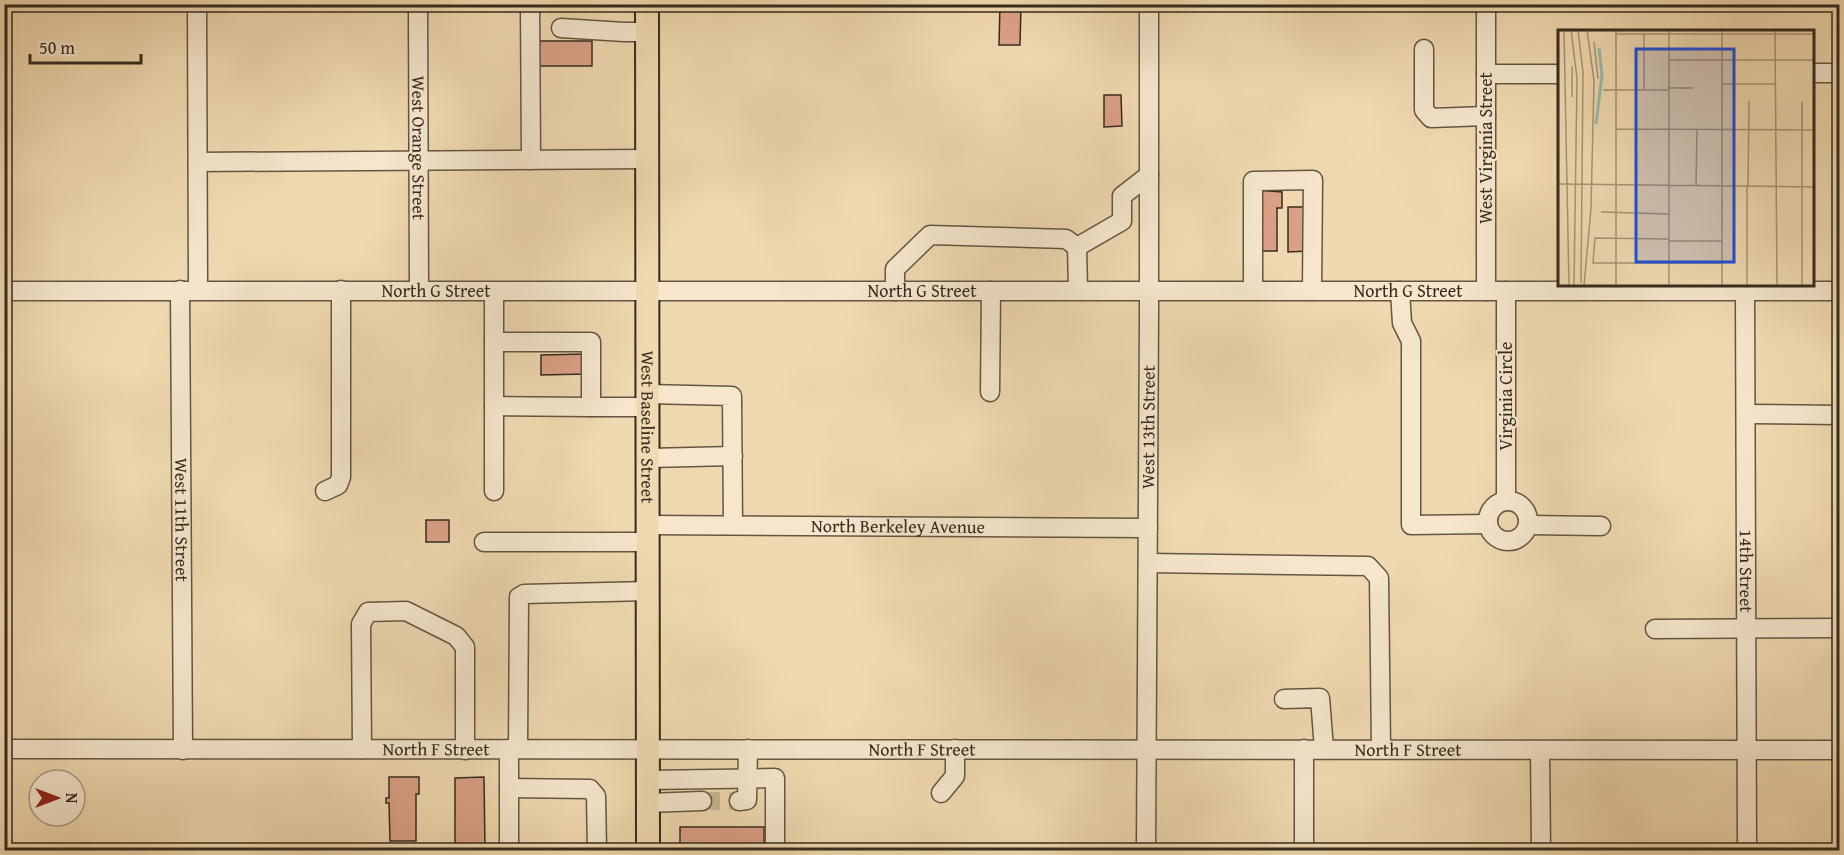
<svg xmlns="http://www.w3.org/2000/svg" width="1844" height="855" viewBox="0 0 1844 855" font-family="'Gentium Book Plus',serif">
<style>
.building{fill:#dba187;stroke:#362b1e;stroke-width:1.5}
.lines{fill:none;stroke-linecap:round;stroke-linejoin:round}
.minor-tunnel{stroke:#cbb693;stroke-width:18;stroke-dasharray:18 9;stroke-linecap:butt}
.minor-casing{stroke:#645642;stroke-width:21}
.major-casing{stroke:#362b1e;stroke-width:26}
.minor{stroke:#f5e6cc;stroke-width:18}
.major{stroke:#f0d9b0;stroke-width:22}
.labels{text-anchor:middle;stroke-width:4.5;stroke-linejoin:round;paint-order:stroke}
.street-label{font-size:18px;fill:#362b1e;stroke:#f5e6cc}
.inset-river{fill:none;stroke:#9abaac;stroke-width:3}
.inset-road{fill:none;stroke:#a69376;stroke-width:1.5}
.view{fill:#1d4ed8;fill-opacity:0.15;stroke:#1d4ed8;stroke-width:3}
.inset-edge{fill:none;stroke:#362b1e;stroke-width:3}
</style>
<rect width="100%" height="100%" fill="#f0d9b0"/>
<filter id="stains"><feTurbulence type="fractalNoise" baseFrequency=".00333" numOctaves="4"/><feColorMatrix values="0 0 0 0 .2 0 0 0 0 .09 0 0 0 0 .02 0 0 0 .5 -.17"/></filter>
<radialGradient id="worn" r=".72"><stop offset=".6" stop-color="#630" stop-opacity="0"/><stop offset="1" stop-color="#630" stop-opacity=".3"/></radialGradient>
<!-- building -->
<path class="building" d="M 1000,4 L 1021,4 L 1020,45 L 999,45 Z
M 538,41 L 592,41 L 592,66 L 538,66 Z
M 1104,95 L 1121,95 L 1122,126 L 1104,127 Z
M 1256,190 L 1282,192 L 1282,208 L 1277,208 L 1277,251 L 1257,251 Z
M 1288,207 L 1309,207 L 1308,251 L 1288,252 Z
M 586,354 L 586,374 L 541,375 L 541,355 Z
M 426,520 L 449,520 L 449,542 L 426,542 Z
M 389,777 L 419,777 L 419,794 L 416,794 L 416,841 L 390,841 L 389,803 L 386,803 L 386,798 L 389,798 Z
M 484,777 L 485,850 L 455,850 L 455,778 Z
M 680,827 L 764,827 L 764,850 L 680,850 Z"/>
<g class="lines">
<!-- minor-tunnel -->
<path class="minor-tunnel" d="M 702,801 L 739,801"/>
<!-- minor casing -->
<g class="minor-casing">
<g id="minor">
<path d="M 197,4 L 198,290"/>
<path id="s1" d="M 418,4 L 419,290"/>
<path d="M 530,4 L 531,160"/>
<path d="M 1486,4 L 1486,291"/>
<path d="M 561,28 L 624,32 L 647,32"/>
<path d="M 1424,49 L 1424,110 L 1431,118 L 1486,116"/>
<path d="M 1812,73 L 1840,73"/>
<path d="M 1486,74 L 1559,74"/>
<path d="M 198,162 L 648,159"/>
<path d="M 1077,247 L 1122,221 L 1122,196 L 1149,175"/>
<path id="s2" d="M 180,290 L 183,750"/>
<path d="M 1253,290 L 1253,181 L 1313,180 L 1312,291"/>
<path id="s3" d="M 4,291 L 1840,291"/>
<path d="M 895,291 L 895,269 L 930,235 L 1066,239 L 1077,247 L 1078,290"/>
<path d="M 1400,291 L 1402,323 L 1411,341 L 1411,525 L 1488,524"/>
<path d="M 1506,291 L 1506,501"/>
<path id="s4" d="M 1745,291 L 1747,850"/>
<path d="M 494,292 L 494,342 L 591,342 L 591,407 L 648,407"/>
<path d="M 494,342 L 494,491"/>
<path d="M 990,392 L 991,291"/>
<path d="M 648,394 L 732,396 L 733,525"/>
<path d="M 494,406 L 591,407"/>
<path d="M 1746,414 L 1840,415"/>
<path d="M 649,458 L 733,456"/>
<path d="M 325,491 L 338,485 L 341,477 L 341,290"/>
<circle cx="1508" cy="521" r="20"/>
<path id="s5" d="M 648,525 L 1148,528"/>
<path d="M 1528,525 L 1601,526"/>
<path d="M 484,542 L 648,542"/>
<path d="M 1148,563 L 1368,566 L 1379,578 L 1381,749"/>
<path d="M 1655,629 L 1840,628"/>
<path d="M 1284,699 L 1320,698 L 1324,749"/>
<path id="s6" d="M 4,749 L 1840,750"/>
<path d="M 362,749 L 361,624 L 368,612 L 406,611 L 456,636 L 465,647 L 465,750"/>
<path d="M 509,749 L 509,847 L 512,850"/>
<path d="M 518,749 L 519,597 L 524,594 L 648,591"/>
<path d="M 1540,750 L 1541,850"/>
<path d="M 648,780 L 775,778 L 775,850"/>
<path d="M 509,788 L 590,789 L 596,796 L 597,850"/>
<path d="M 941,793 L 955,776 L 955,749"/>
<path d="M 739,801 L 747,800 L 748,749"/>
<path d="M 648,803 L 702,801"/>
<path id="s7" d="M 1146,850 L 1149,314 L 1149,4"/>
<path d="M 1304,850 L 1304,749"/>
</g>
</g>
<!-- major casing -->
<g class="major-casing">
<g id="major">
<path id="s8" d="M 647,4 L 648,850"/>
</g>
</g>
<!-- minor -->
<use href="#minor" class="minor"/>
<!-- major -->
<use href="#major" class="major"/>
</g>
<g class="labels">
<!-- street labels -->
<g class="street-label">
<text dy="6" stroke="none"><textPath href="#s1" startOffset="144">West Orange Street</textPath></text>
<text transform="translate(1486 148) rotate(-90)" y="6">West Virginia Street</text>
<text dy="6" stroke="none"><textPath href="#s3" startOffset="432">North G Street</textPath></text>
<text dy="6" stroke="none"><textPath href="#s3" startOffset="918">North G Street</textPath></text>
<text dy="6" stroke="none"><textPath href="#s3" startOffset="1404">North G Street</textPath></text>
<text transform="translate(1506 396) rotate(-90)" y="6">Virginia Circle</text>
<text dy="6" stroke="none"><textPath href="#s8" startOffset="423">West Baseline Street</textPath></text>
<text dy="6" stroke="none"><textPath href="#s7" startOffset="423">West 13th Street</textPath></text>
<text dy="6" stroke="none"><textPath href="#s2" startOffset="230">West 11th Street</textPath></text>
<text dy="6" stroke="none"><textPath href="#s5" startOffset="250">North Berkeley Avenue</textPath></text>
<text dy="6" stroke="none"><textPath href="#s4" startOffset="280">14th Street</textPath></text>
<text dy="6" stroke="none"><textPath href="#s6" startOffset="432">North F Street</textPath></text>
<text dy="6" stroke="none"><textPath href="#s6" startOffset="918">North F Street</textPath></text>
<text dy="6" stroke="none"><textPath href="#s6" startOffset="1404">North F Street</textPath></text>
</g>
</g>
<!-- overview -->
<g transform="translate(1558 30)">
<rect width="256" height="256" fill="#f0d9b0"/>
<path class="inset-river" d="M 38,94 L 44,45 L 41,18"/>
<path class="inset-road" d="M 6,0 L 11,256M 13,0 L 19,48 L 16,256M 20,0 L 25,42 L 23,253M 58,0 L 58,256M 217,0 L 219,256M 58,4 L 257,4M 86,4 L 86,60M 36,12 L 40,49M 111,30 L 257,30M 14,36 L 14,67M 164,54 L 217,54M 111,58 L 135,58M 45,60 L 111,60M 244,72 L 244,256M 58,99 L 257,100M 0,154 L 257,157M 138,156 L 139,99M 189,157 L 189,256M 190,157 L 191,71M 43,182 L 111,184M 111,209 L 37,208 L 35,233 L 164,233M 111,211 L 164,211M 26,256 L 33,178 L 36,51 L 29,0M 111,256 L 111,0M 164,256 L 164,0"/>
<path class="view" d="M 78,19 L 176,19 L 176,232 L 78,232 Z"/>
<rect width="256" height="256" class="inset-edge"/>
</g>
<!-- margin -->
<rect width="1844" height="855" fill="none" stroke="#f0d9b0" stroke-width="24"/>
<rect x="6" y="6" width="1832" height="843" fill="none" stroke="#362b1e" stroke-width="3"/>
<rect x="12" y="12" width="1820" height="831" fill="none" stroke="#362b1e" stroke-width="1.5"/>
<!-- north arrow -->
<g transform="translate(57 798) rotate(90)"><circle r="28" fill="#f5e6cc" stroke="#a99b86" stroke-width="1.5"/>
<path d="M0-4.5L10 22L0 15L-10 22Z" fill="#8f2418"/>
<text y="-9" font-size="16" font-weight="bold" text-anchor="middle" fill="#362b1e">N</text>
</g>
<!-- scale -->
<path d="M30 54v9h111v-9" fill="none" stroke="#362b1e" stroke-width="3"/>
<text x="39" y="54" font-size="18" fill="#362b1e" stroke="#f5e6cc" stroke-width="4.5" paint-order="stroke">50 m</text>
<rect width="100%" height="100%" filter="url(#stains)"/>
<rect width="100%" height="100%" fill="url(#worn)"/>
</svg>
